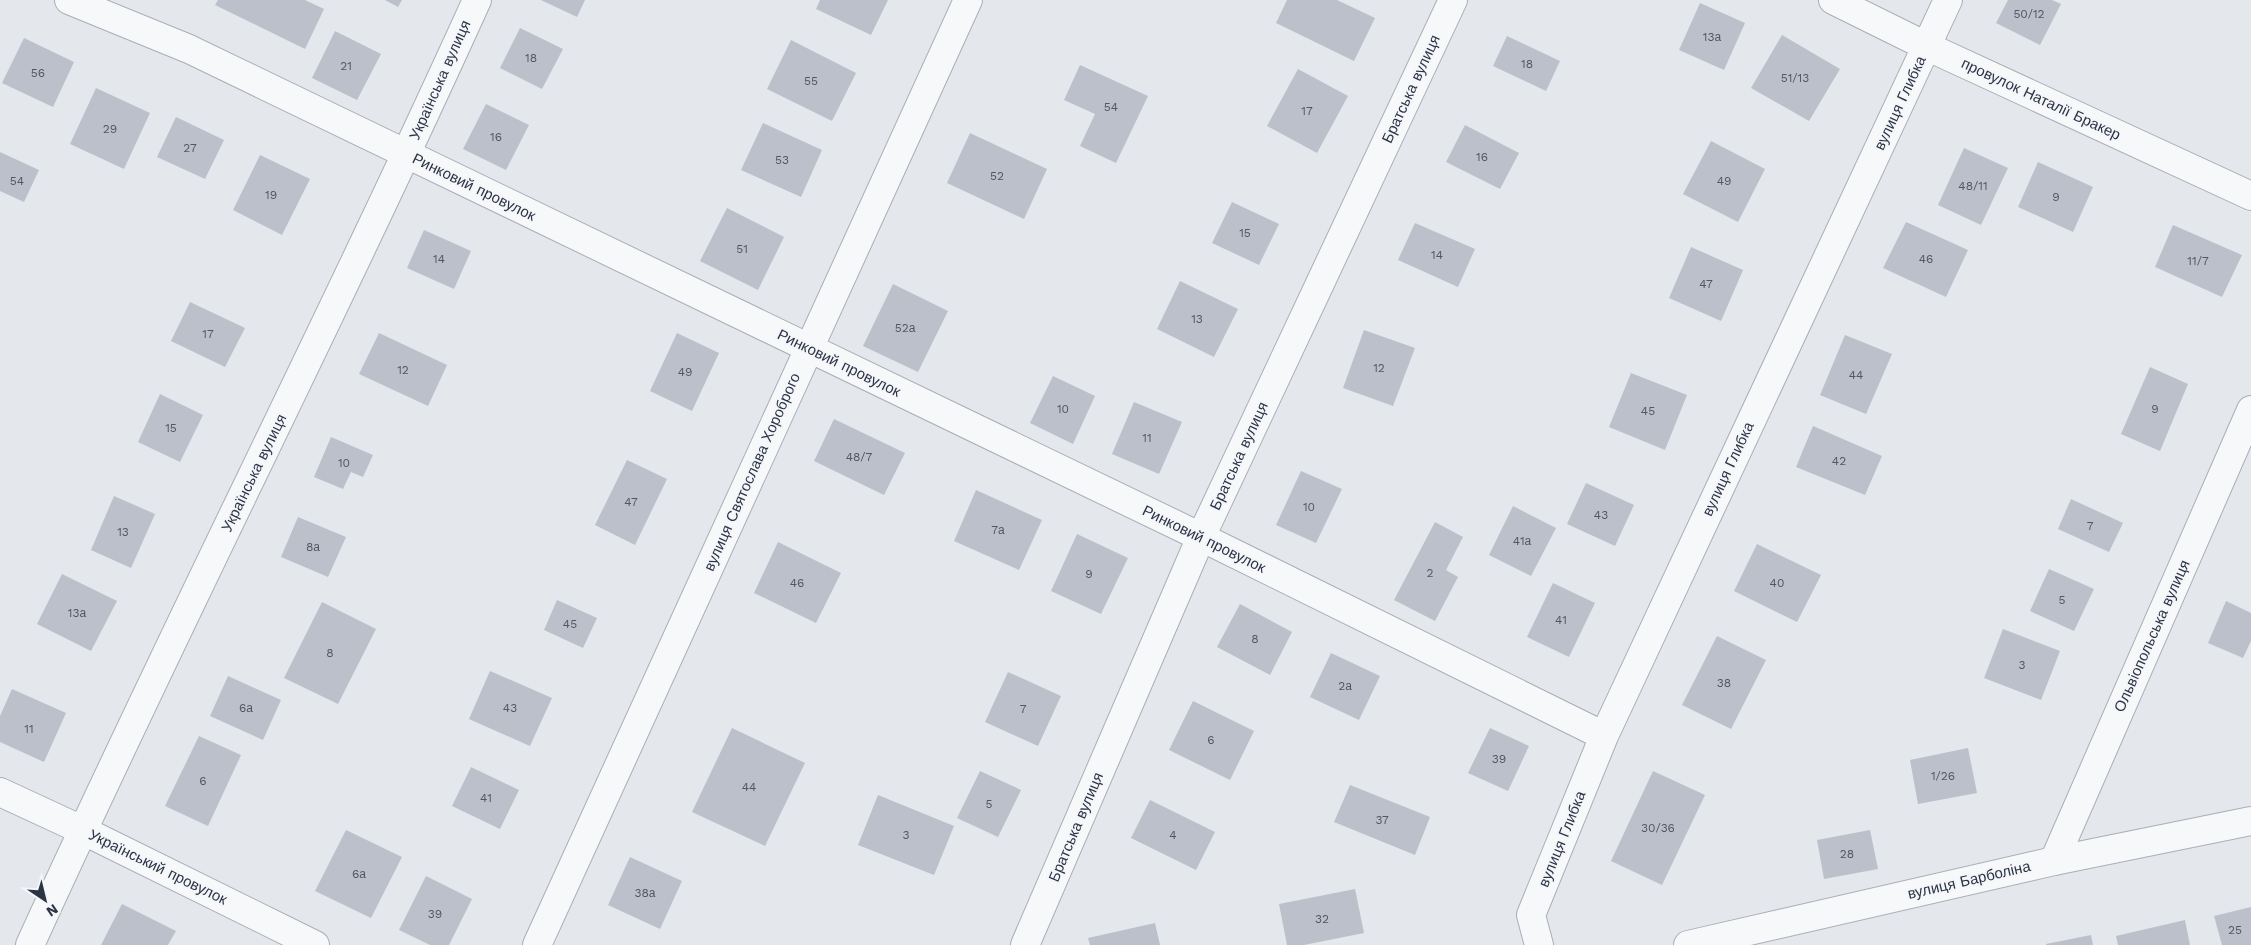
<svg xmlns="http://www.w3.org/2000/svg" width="2251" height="945" viewBox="0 0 2251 945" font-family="'Work Sans',sans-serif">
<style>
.building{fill:#bbc0ca}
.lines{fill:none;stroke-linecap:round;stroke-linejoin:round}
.minor-casing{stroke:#a9aeb7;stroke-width:30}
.tertiary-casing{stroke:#a9aeb7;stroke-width:30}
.minor{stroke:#f7f8fa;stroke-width:28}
.tertiary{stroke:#f7f8fa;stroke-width:28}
.labels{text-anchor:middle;stroke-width:4;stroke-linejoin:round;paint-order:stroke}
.number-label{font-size:12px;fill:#4f5766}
.street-label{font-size:15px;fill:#2b3445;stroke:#f4f6f9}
</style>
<rect width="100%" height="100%" fill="#e4e7ec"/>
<!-- building -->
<path class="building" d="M 218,0 L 305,0 L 324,9 L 305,49 L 215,5 Z
M 385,0 L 402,0 L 398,7 Z
M 541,0 L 585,0 L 577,17 Z
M 820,0 L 888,0 L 871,35 L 816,9 Z
M 1287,0 L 1337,0 L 1375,18 L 1354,61 L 1276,23 Z
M 2008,0 L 2052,0 L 2061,4 L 2040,45 L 1996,23 Z
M 1700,3 L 1745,23 L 1724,70 L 1679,50 Z
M 520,28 L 563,49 L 542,89 L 500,68 Z
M 335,31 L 381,54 L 357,100 L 312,78 Z
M 1782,35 L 1840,69 L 1809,121 L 1751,88 Z
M 1507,36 L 1560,61 L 1546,91 L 1493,66 Z
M 24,38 L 74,62 L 53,107 L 2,83 Z
M 791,40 L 856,73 L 832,121 L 767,89 Z
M 1080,65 L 1148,96 L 1116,163 L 1080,146 L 1095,114 L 1064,100 Z
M 1298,69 L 1348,96 L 1317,153 L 1267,126 Z
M 96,88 L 150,113 L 124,169 L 70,144 Z
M 486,104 L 529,125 L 506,170 L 463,149 Z
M 176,117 L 224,140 L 205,179 L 157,157 Z
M 763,123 L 822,150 L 801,197 L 741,170 Z
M 1465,125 L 1519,153 L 1500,189 L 1446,162 Z
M 970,133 L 1047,169 L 1024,219 L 947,183 Z
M 1711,141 L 1765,169 L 1738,222 L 1683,194 Z
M 1964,148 L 2008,168 L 1981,225 L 1938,205 Z
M 0,152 L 39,170 L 24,202 L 0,191 Z
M 260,155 L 310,179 L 282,235 L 233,210 Z
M 2038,162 L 2093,187 L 2073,232 L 2018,207 Z
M 1232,202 L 1279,224 L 1259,265 L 1212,243 Z
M 727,208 L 784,237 L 758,290 L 700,261 Z
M 1906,222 L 1968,250 L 1946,297 L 1883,268 Z
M 1415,223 L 1475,249 L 1458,287 L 1398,260 Z
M 2173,225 L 2242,255 L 2222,297 L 2155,267 Z
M 424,230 L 471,251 L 454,289 L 407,268 Z
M 1691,247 L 1743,270 L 1721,321 L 1669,298 Z
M 1180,281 L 1238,309 L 1214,357 L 1157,329 Z
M 893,284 L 948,311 L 918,372 L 863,346 Z
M 190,302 L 245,328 L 225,367 L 171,341 Z
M 1364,330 L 1415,348 L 1393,406 L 1343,388 Z
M 379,333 L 447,365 L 428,406 L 359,374 Z
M 677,333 L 719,353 L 692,411 L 650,391 Z
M 1845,335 L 1892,354 L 1866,414 L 1820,395 Z
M 2150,367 L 2188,384 L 2160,451 L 2121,434 Z
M 1631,373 L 1687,395 L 1665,450 L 1609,427 Z
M 1053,376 L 1095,396 L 1073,444 L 1030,423 Z
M 160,394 L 203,415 L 180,462 L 138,442 Z
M 1134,402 L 1182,422 L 1159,474 L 1112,454 Z
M 834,419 L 905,453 L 884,495 L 814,461 Z
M 1813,426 L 1882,456 L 1865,495 L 1796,467 Z
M 331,437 L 373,455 L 363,477 L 351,472 L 343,489 L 314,477 Z
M 627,460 L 667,479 L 635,545 L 595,525 Z
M 1301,471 L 1342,489 L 1316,543 L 1276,525 Z
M 1586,483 L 1634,505 L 1615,546 L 1567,524 Z
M 976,490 L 1042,520 L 1019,570 L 954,541 Z
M 114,496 L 155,514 L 131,568 L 91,550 Z
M 2071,499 L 2123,523 L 2109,552 L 2058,529 Z
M 1513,506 L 1556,528 L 1531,576 L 1489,555 Z
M 298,517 L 346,537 L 328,577 L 281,557 Z
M 1435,522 L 1463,537 L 1446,570 L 1458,577 L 1435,621 L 1394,600 Z
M 1077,534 L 1128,558 L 1101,614 L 1051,591 Z
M 778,542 L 841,573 L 816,623 L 754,593 Z
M 1757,544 L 1821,575 L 1797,622 L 1734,591 Z
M 2049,569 L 2094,589 L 2074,631 L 2030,611 Z
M 62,574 L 117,601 L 91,651 L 37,624 Z
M 1553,583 L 1595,603 L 1569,657 L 1527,637 Z
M 557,600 L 597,618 L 583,648 L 544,630 Z
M 2226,601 L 2251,613 L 2251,641 L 2243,658 L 2208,643 Z
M 322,602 L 376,629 L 338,704 L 284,678 Z
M 1240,604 L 1292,632 L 1270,675 L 1217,647 Z
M 2003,629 L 2060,651 L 2041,700 L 1984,678 Z
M 1717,636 L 1766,660 L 1731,729 L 1682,705 Z
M 1331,653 L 1380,676 L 1359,720 L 1310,697 Z
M 490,671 L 552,698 L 530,746 L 469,719 Z
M 1008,672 L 1061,696 L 1038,746 L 985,722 Z
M 228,676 L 281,700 L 263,740 L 210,716 Z
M 12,689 L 66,713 L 44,762 L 0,742 L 0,716 Z
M 1193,701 L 1254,731 L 1230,780 L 1169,750 Z
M 732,728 L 805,763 L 765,846 L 692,812 Z
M 1490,728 L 1529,746 L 1508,791 L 1468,773 Z
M 199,736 L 241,755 L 208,826 L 165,806 Z
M 1968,748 L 1977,793 L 1918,804 L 1910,760 Z
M 471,767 L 519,790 L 500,829 L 452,806 Z
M 980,771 L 1021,790 L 998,837 L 957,818 Z
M 1653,771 L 1705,795 L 1662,885 L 1611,861 Z
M 1350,785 L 1430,817 L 1415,855 L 1334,822 Z
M 878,795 L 954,826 L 934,875 L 858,845 Z
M 1150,800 L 1215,832 L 1196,870 L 1131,838 Z
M 346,830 L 402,857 L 371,918 L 315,891 Z
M 1870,830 L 1878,869 L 1824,879 L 1817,840 Z
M 630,857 L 682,881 L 660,929 L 608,905 Z
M 426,876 L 472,899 L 449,945 L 430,945 L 399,930 Z
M 1355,889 L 1364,933 L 1304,945 L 1287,945 L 1279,904 Z
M 122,904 L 176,931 L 168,945 L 101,945 Z
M 2251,907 L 2251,945 L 2222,945 L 2214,916 Z
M 2185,920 L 2190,945 L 2118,945 L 2116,936 Z
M 1155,923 L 1160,945 L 1090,945 L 1088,938 Z
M 2091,935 L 2093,945 L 2046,945 L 2046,944 Z"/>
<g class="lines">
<!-- minor casing -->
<g class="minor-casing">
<path id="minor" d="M 69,0 L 189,49 L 1201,537 L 1604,736
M 1833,0 L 1926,46 L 2251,196
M 0,792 L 82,830 L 315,945
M 2054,861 L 2251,410
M 30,945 C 174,628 333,318 477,0
M 1025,945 L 1201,537 L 1453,0
M 1539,945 L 1531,915 L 1604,736 L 1948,0"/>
</g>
<!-- tertiary casing -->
<g class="tertiary-casing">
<path id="tertiary" d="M 537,945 L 968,0
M 1688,945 L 2054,861 L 2251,821"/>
</g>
<!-- minor -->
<use href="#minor" class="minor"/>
<!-- tertiary -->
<use href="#tertiary" class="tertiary"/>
</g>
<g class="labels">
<!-- number labels -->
<g class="number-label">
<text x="2029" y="18">50/12</text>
<text x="1712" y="41">13а</text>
<text x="531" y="62">18</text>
<text x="1527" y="68">18</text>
<text x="346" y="70">21</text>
<text x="38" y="77">56</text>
<text x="1795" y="82">51/13</text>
<text x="811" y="85">55</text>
<text x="1111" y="111">54</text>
<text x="1307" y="115">17</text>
<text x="110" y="133">29</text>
<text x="496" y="141">16</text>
<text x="190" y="152">27</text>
<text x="1482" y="161">16</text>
<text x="782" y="164">53</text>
<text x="997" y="180">52</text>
<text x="17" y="185">54</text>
<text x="1724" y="185">49</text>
<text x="1973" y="190">48/11</text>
<text x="271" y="199">19</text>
<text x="2056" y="201">9</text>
<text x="1245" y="237">15</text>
<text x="742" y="253">51</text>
<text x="1437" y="259">14</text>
<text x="439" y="263">14</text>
<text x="1926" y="263">46</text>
<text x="2198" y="265">11/7</text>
<text x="1706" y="288">47</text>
<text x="1197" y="323">13</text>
<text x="905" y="332">52а</text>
<text x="208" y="338">17</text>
<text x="1379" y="372">12</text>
<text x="403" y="374">12</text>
<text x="685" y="376">49</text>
<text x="1856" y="379">44</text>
<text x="1063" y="413">10</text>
<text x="2155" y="413">9</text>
<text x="1648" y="415">45</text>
<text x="171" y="432">15</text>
<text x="1147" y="442">11</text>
<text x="859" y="461">48/7</text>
<text x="1839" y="465">42</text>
<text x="344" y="467">10</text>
<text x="631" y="506">47</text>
<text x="1309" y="511">10</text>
<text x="1601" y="519">43</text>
<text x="2090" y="530">7</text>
<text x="998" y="534">7а</text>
<text x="123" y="536">13</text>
<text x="1522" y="545">41а</text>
<text x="313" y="551">8а</text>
<text x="1430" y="577">2</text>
<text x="1089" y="578">9</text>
<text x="797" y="587">46</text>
<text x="1777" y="587">40</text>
<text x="2062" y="604">5</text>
<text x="77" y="617">13а</text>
<text x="1561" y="624">41</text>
<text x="570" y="628">45</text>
<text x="1255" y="643">8</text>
<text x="330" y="657">8</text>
<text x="2022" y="669">3</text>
<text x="1724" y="687">38</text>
<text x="1345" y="690">2а</text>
<text x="246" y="712">6а</text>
<text x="510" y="712">43</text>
<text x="1023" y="713">7</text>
<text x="29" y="733">11</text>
<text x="1211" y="744">6</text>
<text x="1499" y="763">39</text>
<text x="1943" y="780">1/26</text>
<text x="203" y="785">6</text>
<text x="749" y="791">44</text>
<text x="486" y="802">41</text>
<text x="989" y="808">5</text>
<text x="1382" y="824">37</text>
<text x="1658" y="832">30/36</text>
<text x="906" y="839">3</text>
<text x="1173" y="839">4</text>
<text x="1847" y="858">28</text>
<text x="359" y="878">6а</text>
<text x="645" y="897">38а</text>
<text x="435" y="918">39</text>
<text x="1322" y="923">32</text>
<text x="2235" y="934">25</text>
</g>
<!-- street labels -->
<g class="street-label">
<text transform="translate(440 80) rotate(-66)" y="5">Українська вулиця</text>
<text transform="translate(1411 89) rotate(-65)" y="5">Братська вулиця</text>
<text transform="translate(2041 99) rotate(25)" y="5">провулок Наталії Бракер</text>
<text transform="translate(1900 103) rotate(-65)" y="5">вулиця Глибка</text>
<text transform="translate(474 187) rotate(26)" y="5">Ринковий провулок</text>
<text transform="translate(839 363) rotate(26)" y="5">Ринковий провулок</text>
<text transform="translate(1239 456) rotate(-65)" y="5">Братська вулиця</text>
<text transform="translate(1728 469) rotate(-65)" y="5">вулиця Глибка</text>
<text transform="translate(752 472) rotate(-66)" y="5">вулиця Святослава Хороброго</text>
<text transform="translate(254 473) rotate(-64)" y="5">Українська вулиця</text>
<text transform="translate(1204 539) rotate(26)" y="5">Ринковий провулок</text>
<text transform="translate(2152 636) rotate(-66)" y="5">Ольвіопольська вулиця</text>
<text transform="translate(1076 827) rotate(-67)" y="5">Братська вулиця</text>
<text transform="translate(1562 839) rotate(-68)" y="5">вулиця Глибка</text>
<text transform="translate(158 867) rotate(26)" y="5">Український провулок</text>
<text transform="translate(1969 880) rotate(-13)" y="5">вулиця Барболіна</text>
</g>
</g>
<!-- north arrow -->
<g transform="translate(45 900) rotate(145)" stroke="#f4f6f9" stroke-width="4" paint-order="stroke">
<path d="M0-4L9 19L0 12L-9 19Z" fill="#2b3445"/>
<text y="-8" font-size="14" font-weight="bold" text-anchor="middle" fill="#2b3445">N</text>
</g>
</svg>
